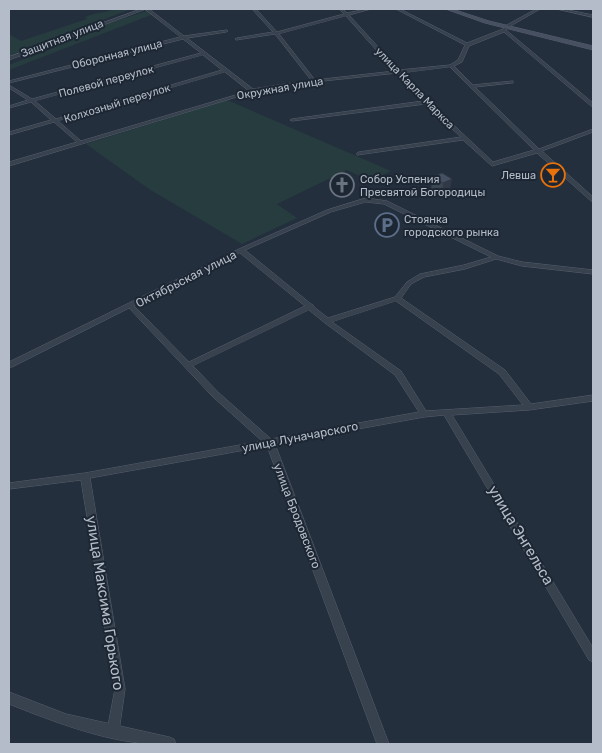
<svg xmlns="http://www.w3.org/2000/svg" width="602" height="753" viewBox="0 0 602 753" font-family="Rubik,sans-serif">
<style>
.green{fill:#263c3f}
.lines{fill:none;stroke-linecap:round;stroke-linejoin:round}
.minor-casing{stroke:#565f6c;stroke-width:1}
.tertiary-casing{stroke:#565f6c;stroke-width:1}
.secondary-casing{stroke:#565f6c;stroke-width:1}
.minor{fill:#38414e;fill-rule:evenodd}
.tertiary{fill:#38414e;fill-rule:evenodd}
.secondary{fill:#465061;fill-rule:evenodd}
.wall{fill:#3b4654}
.shaded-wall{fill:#303945}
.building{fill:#455162;stroke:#303945}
.labels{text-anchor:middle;stroke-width:4;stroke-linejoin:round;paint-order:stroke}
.far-street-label{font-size:11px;fill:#b4bcc9;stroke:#1d2633}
.far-poi-label{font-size:11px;fill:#b4bcc9;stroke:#1d2633;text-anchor:start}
.street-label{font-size:12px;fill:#b4bcc9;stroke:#1d2633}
.near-street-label{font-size:15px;fill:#b4bcc9;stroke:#1d2633}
</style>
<rect width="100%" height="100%" fill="#242f3e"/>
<!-- green -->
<path class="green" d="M 115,9 L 131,9 L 9,56 L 9,34 L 21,41 L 87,19 L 85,17 C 96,12 105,13 115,9 Z
M 147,11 L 151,15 L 9,70 L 9,65 C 23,59 39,55 53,48 C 57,46 59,43 63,42 C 73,37 100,31 106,24 Z
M 227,100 L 391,171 L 370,181 L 347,170 L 277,204 L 297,218 L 242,244 L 149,189 L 86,144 Z"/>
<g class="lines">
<!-- minor casing -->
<g class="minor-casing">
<path id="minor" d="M 145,9 L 149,9 L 184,36 L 227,30 L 228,31 L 226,32 L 187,38 L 253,89 L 311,80 L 275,34 L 236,40 L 235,39 L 237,38 L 273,32 L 252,9 L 256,9 L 277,32 L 344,14 L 339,9 L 343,9 L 347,13 L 366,9 L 371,9 L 349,15 L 399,70 L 450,65 L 458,60 L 465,45 L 396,9 L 400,9 L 467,43 L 503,29 L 505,26 L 536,9 L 540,9 L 507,28 L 506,30 L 593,103 L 593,106 L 591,106 L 504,32 L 469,46 L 462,62 L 454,66 L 473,85 L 513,81 L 513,83 L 511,83 L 475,87 L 539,149 L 593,129 L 593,132 L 542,151 L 593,197 L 593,202 L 591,201 L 537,153 L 492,166 L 463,140 L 357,155 L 357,153 L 359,152 L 461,137 L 425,104 L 292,121 L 290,120 L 292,119 L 423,101 L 397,73 L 314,82 L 253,92 L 9,166 L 9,162 L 77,142 L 54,122 L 9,135 L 9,132 L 51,120 L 31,102 L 9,108 L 9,106 L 28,100 L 9,88 L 9,85 L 32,99 L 201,53 L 183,39 L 9,83 L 9,81 L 180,37 ZM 346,16 L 395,71 L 315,80 L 279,34 ZM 203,55 L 222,70 L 56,119 L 35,101 ZM 450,67 L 534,150 L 493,162 L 428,101 L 402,73 ZM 225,72 L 249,91 L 81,141 L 58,121 Z
M 557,9 L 563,9 L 593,15 L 593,17 Z
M 366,198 L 387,201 L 498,256 L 522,262 L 593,270 L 593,274 L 522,266 L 496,259 L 465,269 L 424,277 L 411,284 L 401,298 L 505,370 L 531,404 L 593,395 L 593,401 L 529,410 L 452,415 L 593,648 L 593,662 L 589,660 L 444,415 L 424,417 L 275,444 L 389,744 L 377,744 L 267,446 L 90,478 L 125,689 L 119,731 L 117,735 L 113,737 L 109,735 L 107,731 L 115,689 L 81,480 L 9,489 L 9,483 L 85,473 L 262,441 L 213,397 L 129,308 L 12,367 L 9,367 L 9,362 L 239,249 L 327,210 ZM 366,202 L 384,204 L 491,257 L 464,265 L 420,274 L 407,282 L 395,297 L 328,318 L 314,307 L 313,305 L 311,304 L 245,250 L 331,212 ZM 240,253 L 305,306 L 189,362 L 134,306 ZM 396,301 L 499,374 L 523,405 L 426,411 L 401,371 L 332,322 ZM 309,310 L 325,323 L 395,375 L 419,412 L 271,439 L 219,393 L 193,366 Z"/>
</g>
<!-- tertiary casing -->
<g class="tertiary-casing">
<path id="tertiary" d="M 141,9 L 146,9 L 9,60 L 9,57 Z
M 9,692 L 66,714 L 169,737 L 174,739 L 176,744 C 120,748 60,724 9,704 Z"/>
</g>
<!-- secondary casing -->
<g class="secondary-casing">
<path id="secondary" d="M 446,9 L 452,9 L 489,21 L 593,46 L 593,50 L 485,23 Z"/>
</g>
<!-- minor -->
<use href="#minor" class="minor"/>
<!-- tertiary -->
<use href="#tertiary" class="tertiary"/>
<!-- secondary -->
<use href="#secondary" class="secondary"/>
</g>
<!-- wall -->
<path class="wall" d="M 442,173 L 450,190 L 442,194 L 431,189 L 433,177 Z"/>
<!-- shaded-wall -->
<path class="shaded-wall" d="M 452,179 L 450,190 L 442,194 L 443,183 Z"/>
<!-- building -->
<path class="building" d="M 442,173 L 452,179 L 443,183 L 433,177 Z"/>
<!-- icons -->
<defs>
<g id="bar-ring" transform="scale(1.25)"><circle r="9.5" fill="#1d2633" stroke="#e8710a" stroke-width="1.5"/><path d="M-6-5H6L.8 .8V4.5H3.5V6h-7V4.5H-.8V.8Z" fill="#e8710a"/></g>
<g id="church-ring" transform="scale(1.25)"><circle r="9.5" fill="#1d2633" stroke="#6b7280" stroke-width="1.5"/><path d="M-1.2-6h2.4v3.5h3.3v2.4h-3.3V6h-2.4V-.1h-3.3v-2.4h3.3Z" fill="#6b7280"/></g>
<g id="parking-ring" transform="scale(1.25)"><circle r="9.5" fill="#1d2633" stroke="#5c6f8a" stroke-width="1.5"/><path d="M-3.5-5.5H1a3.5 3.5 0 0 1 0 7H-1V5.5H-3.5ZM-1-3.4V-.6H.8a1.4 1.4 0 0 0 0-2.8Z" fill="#5c6f8a"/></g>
</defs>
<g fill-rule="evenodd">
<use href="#bar-ring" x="553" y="175"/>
<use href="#church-ring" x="342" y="185"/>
<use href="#parking-ring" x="387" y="225"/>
</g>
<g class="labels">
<!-- far-street labels -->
<g class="far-street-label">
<text transform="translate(62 38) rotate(-21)" y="4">Защитная улица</text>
<text transform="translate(117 54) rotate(-14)" y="4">Оборонная улица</text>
<text transform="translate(106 81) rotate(-15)" y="4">Полевой переулок</text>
<text transform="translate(280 88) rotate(-10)" y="4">Окружная улица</text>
<text transform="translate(415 88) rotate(46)" y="4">улица Карла Маркса</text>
<text transform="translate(117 103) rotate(-17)" y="4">Колхозный переулок</text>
</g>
<!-- far-poi labels -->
<g class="far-poi-label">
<text x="536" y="179" text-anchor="end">Левша</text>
<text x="360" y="183">Собор Успения<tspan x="360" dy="13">Пресвятой Богородицы</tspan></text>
<text x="404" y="223">Cтоянка<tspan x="404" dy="13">городского рынка</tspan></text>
</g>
<!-- street labels -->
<g class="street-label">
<text transform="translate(186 279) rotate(-27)" y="4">Октябрьская улица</text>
<text transform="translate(300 437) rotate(-11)" y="4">улица Луначарского</text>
<text transform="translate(297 516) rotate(69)" y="4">улица Бродовского</text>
</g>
<!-- near-street labels -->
<g class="near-street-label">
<text transform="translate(521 535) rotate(59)" y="5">улица Энгельса</text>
<text transform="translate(105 603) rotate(81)" y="5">улица Максима Горького</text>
</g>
</g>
<!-- border -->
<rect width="602" height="753" fill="none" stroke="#b4bcc9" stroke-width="20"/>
</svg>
